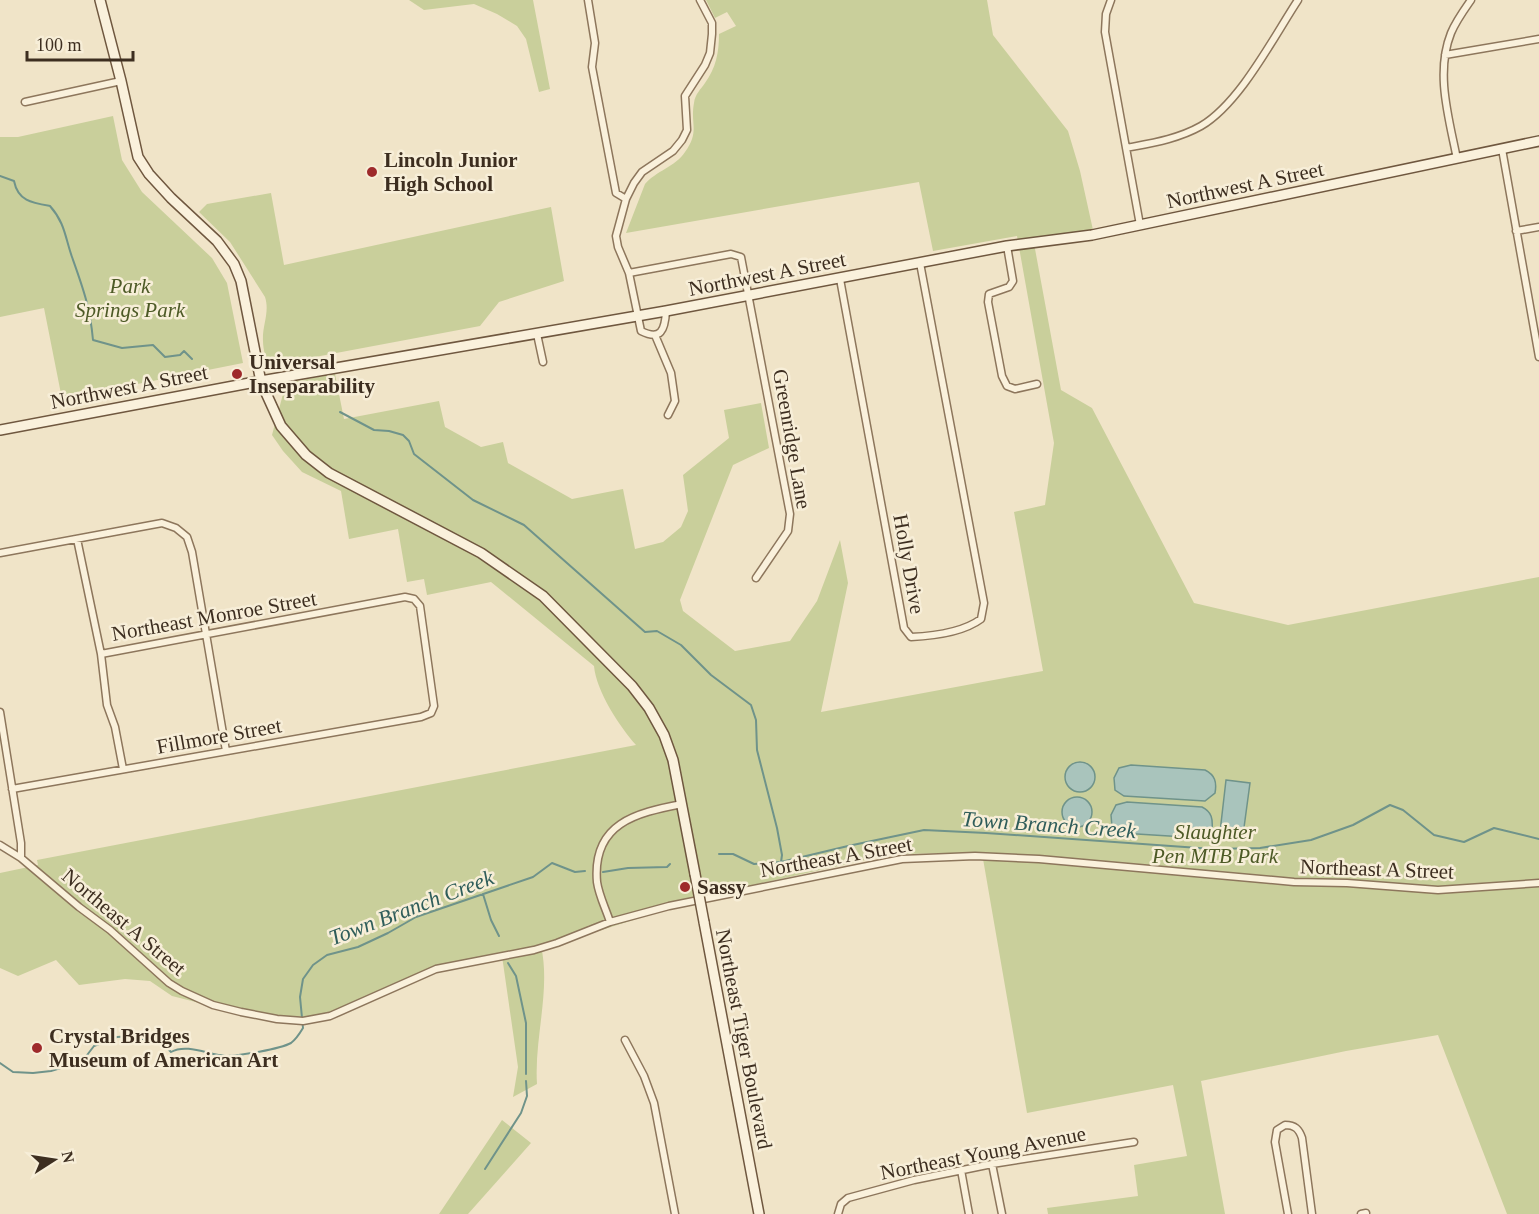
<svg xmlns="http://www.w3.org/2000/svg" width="1539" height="1214" viewBox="0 0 1539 1214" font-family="'Times New Roman',serif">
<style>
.green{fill:#c9cf9b}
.water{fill:#a9c4bc;stroke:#6f938a;stroke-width:1.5}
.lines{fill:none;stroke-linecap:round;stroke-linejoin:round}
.stream{stroke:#6f938a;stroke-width:2}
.street-casing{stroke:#8d765c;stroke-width:9}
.secondary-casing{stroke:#6f573f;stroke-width:12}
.street{stroke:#faf1dc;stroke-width:6}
.secondary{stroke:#faf1dc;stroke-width:9}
.secondary-bridge-casing{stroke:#6f573f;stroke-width:12;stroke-linecap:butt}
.secondary-bridge{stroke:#faf1dc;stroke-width:9}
.poi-dot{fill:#9e2a2b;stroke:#f7eed8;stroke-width:2}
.labels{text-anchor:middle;stroke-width:5;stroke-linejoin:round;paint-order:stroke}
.poi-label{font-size:21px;font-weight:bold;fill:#3d2e20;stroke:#f7eed8;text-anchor:start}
.street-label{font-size:21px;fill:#3d2e20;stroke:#f7eed8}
.park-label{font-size:21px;font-style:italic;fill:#4d5a26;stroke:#f7eed8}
.water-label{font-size:22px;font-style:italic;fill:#2f5d5a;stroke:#f7eed8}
</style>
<rect width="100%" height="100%" fill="#f0e4c8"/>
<!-- green -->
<path class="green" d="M 409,0 L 533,0 L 550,89 L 539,92 L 526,39 L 517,26 L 497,14 L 474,4 L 424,10 Z
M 706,0 L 987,0 L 993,35 L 1068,131 L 1080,171 L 1093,230 L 1033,238 L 1061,390 L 1092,408 L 1194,603 L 1288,625 L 1539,577 L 1539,1214 L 1507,1214 L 1438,1035 L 1346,1051 L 1201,1081 L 1225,1214 L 1048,1214 L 1047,1208 L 1138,1196 L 1134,1165 L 1187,1156 L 1173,1085 L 1027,1113 L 982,853 L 892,854 L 722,892 L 592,933 L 589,925 L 586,930 L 541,946 C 551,990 534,1038 537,1084 L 513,1097 L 518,1067 L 502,956 L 436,970 L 322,1018 L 267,1020 L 172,996 L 150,981 L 125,979 L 79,985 L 56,960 L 18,976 L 0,968 L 0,873 L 38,865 L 37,860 L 636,745 C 620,727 596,691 594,666 L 491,582 L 427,595 L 424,579 L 407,582 L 398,529 L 349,539 L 341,491 L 302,472 L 283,451 L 272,435 L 286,383 L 335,374 L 344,419 L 439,401 L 445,427 L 481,447 L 503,442 L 508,463 L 572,499 L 623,489 L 635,549 L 663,542 L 681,527 L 688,511 L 683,475 L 729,438 L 724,410 L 761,403 L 769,448 L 733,465 L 680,600 L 683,611 L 735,651 L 790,641 L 817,601 L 840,540 L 848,583 L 821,712 L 1043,671 L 1014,512 L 1045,505 L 1054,443 L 1017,236 L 933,251 L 919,182 L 626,233 L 645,184 C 656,171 675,167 685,152 C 700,131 690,124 694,103 C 695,94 701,89 705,83 C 716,68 719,52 719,34 L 736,26 L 727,12 L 715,18 Z
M 113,116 L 122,160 L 142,192 L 212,258 L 227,283 L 243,363 L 62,399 L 44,308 L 0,317 L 0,137 L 18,137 Z
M 271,193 L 284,265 L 551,207 L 564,281 L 499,302 L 480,326 L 267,366 C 266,358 263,349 263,341 C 262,326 270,312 265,297 L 230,242 L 199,212 L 207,204 Z
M 502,1120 L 531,1143 L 468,1214 L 439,1214 Z"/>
<!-- water -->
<path class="water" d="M1065 777a15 15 0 1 1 30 0a15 15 0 1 1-30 0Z
M 1131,765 L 1205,770 C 1215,775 1217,782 1215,793 L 1205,801 L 1124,796 L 1115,790 L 1114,778 L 1119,768 Z
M 1226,780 L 1250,783 L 1243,835 L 1220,832 Z
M1062 812a15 15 0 1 1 30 0a15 15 0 1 1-30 0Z
M 1127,802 L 1202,807 C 1212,812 1213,819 1212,830 L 1201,838 L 1121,833 L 1112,827 L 1111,815 L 1116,805 Z"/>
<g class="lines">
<!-- stream -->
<path class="stream" d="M 0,176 L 14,181 C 18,201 32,203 50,206 C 65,223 65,237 72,257 C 83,288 90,307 93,340 L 122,348 L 153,345 L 165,357 L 180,355 L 184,351 L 192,359
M 340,412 L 374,430 L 389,431 L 403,435 L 409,441 L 414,454 L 473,500 L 524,525 L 645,632 L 657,631 L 681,645 L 711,675 L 751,705 L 756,720 L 757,750 L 777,828 L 782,855 L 781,862
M 719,854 L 733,854 L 754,864 L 781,862 L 848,846 L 924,830 L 986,833 L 1213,849 L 1260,848 L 1311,840 L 1353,825 L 1390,805 L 1403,810 L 1434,835 L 1464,842 L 1494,828 L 1539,839
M 603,872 L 628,868 L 667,867 L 670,864
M 483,894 L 491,920 L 499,936
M 508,963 L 516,976 L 526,1023 L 526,1074
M 0,1063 L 13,1072 L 33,1073 L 51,1071 L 77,1063 L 84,1059 L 94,1046 L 117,1037 L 133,1036 L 151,1042 L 162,1043 L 171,1052 C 187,1043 209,1055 226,1056 C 239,1056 280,1049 291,1043 C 295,1040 300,1033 303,1028 L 300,997 L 303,979 L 313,965 L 327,955 L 358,947 L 388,933 L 416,917 L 533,877 L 552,863 L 575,872 L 585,871
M 485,1169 L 521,1113 L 527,1096 L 526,1081"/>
<!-- street casing -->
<g class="street-casing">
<path id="street" d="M 588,0 L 595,43 L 592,67 L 616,193 L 626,199
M 1111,0 L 1106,14 L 1105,32 L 1140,225
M 1445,55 L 1539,39
M 25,102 L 121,81
M 1126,148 C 1152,143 1178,139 1201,126 C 1240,103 1273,38 1298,0
M 1502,149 L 1539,357
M 1457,159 C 1449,118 1435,73 1451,33 C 1456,21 1464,10 1471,0
M 1516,231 L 1539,227
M 1007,246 L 1013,281 L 1009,287 L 989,294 L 988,302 L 1002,376 L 1007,386 L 1015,389 L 1037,384
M 629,273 L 731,254 L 741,257 L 790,514 L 788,531 L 756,578
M 840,279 L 904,628 L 911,637 C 933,636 962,633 981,619 L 984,603 L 920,263
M 666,311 C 665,330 661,341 641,331 L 629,273 L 618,247 L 616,236 L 626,199 L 634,183 L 642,172 L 673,151 L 682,140 L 687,130 L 685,96 L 705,65 L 710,53 L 712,34 L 712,23 L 700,0
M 537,334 L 543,362
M 655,335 L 671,373 L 675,401 L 668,415
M 77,539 L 101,654 L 107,705 L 115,727 L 123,769
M 0,553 L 162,523 L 176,528 L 187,537 L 192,552 L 226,751
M 0,712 L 21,843 L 21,858
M 12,789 L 421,717 L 431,713 L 434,706 L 420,606 L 414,599 L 405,597 L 101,654
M 0,845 L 21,858 L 79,907 L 110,930 L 169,983 L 182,991 L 213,1005 L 241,1012 L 277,1019 L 303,1021 L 330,1016 L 436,969 L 534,950 L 557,943 L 610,922 L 669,906 L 902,859 L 975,856 L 1039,859 L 1294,882 L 1347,883 L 1438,890 L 1539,883
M 610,922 C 606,909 599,896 597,882 C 592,823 636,813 682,804
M 625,1040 L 644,1076 L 654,1103 L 675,1214
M 992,1164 L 1002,1214
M 961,1170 L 969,1214
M 838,1214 L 841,1204 L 848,1198 L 914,1180 L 992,1164 L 1134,1142
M 1288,1214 L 1275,1142 L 1277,1130 L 1285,1125 C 1295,1125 1299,1129 1302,1138 L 1312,1214
M 1361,1214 L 1366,1213"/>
</g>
<!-- secondary casing -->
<g class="secondary-casing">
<path id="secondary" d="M 100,0 L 121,81 L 138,157 L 149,174 L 171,198 L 217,241 L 234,264 L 241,281 L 261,382 L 281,426 L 306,455 L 329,473 L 481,553 L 543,596 L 632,686 L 649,708 L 664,735 L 673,760 L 695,874
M 0,430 L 255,382 L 666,311 L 1007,246 L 1092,235 L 1539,141
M 704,922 L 759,1214"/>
</g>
<!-- street -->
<use href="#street" class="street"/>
<!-- secondary -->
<use href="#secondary" class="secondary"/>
<!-- secondary-bridge casing -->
<g class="secondary-bridge-casing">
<path id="secondary-bridge" d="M 695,874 L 704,922"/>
</g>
<!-- secondary-bridge -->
<use href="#secondary-bridge" class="secondary-bridge"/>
</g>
<!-- markers -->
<g class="poi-dot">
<circle cx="372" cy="172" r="6"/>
<circle cx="237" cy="374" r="6"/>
<circle cx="685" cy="887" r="6"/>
<circle cx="37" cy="1048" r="6"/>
</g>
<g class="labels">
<!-- poi labels -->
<g class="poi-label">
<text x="384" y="167">Lincoln Junior<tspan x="384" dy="24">High School</tspan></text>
<text x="249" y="369">Universal<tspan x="249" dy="24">Inseparability</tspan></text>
<text x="697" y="894">Sassy</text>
<text x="49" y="1043">Crystal Bridges<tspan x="49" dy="24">Museum of American Art</tspan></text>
</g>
<!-- street labels -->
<g class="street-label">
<text transform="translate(1245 185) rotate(-12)" y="7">Northwest A Street</text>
<text transform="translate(767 274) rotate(-11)" y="7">Northwest A Street</text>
<text transform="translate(129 387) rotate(-11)" y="7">Northwest A Street</text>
<text transform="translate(792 439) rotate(80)" y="7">Greenridge Lane</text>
<text transform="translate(909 564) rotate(80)" y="7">Holly Drive</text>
<text transform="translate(214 616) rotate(-10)" y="7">Northeast Monroe Street</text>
<text transform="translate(219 736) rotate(-10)" y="7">Fillmore Street</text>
<text transform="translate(836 857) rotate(-10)" y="7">Northeast A Street</text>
<text transform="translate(1377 869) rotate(2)" y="7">Northeast A Street</text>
<text transform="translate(124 922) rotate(40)" y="7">Northeast A Street</text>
<text transform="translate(744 1039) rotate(79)" y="7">Northeast Tiger Boulevard</text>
<text transform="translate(983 1153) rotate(-11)" y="7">Northeast Young Avenue</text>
</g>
<!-- park labels -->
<g class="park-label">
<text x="130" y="293">Park<tspan x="130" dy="24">Springs Park</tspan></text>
<text x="1215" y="839">Slaughter<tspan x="1215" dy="24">Pen MTB Park</tspan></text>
</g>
<!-- water labels -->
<g class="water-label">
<text transform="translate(1049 824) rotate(4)" y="8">Town Branch Creek</text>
<text transform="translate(411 907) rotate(-21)" y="8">Town Branch Creek</text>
</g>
</g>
<!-- north arrow -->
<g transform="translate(54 1160) rotate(78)" stroke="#f7eed8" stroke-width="4.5" paint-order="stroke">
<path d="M0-4.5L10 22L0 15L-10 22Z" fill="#3d2e20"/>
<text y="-9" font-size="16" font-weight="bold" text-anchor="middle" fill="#3d2e20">N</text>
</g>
<!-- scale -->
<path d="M27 51v9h106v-9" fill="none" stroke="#3d2e20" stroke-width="3"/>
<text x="36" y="51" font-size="18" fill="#3d2e20" stroke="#f7eed8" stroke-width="4.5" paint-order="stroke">100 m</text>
</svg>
